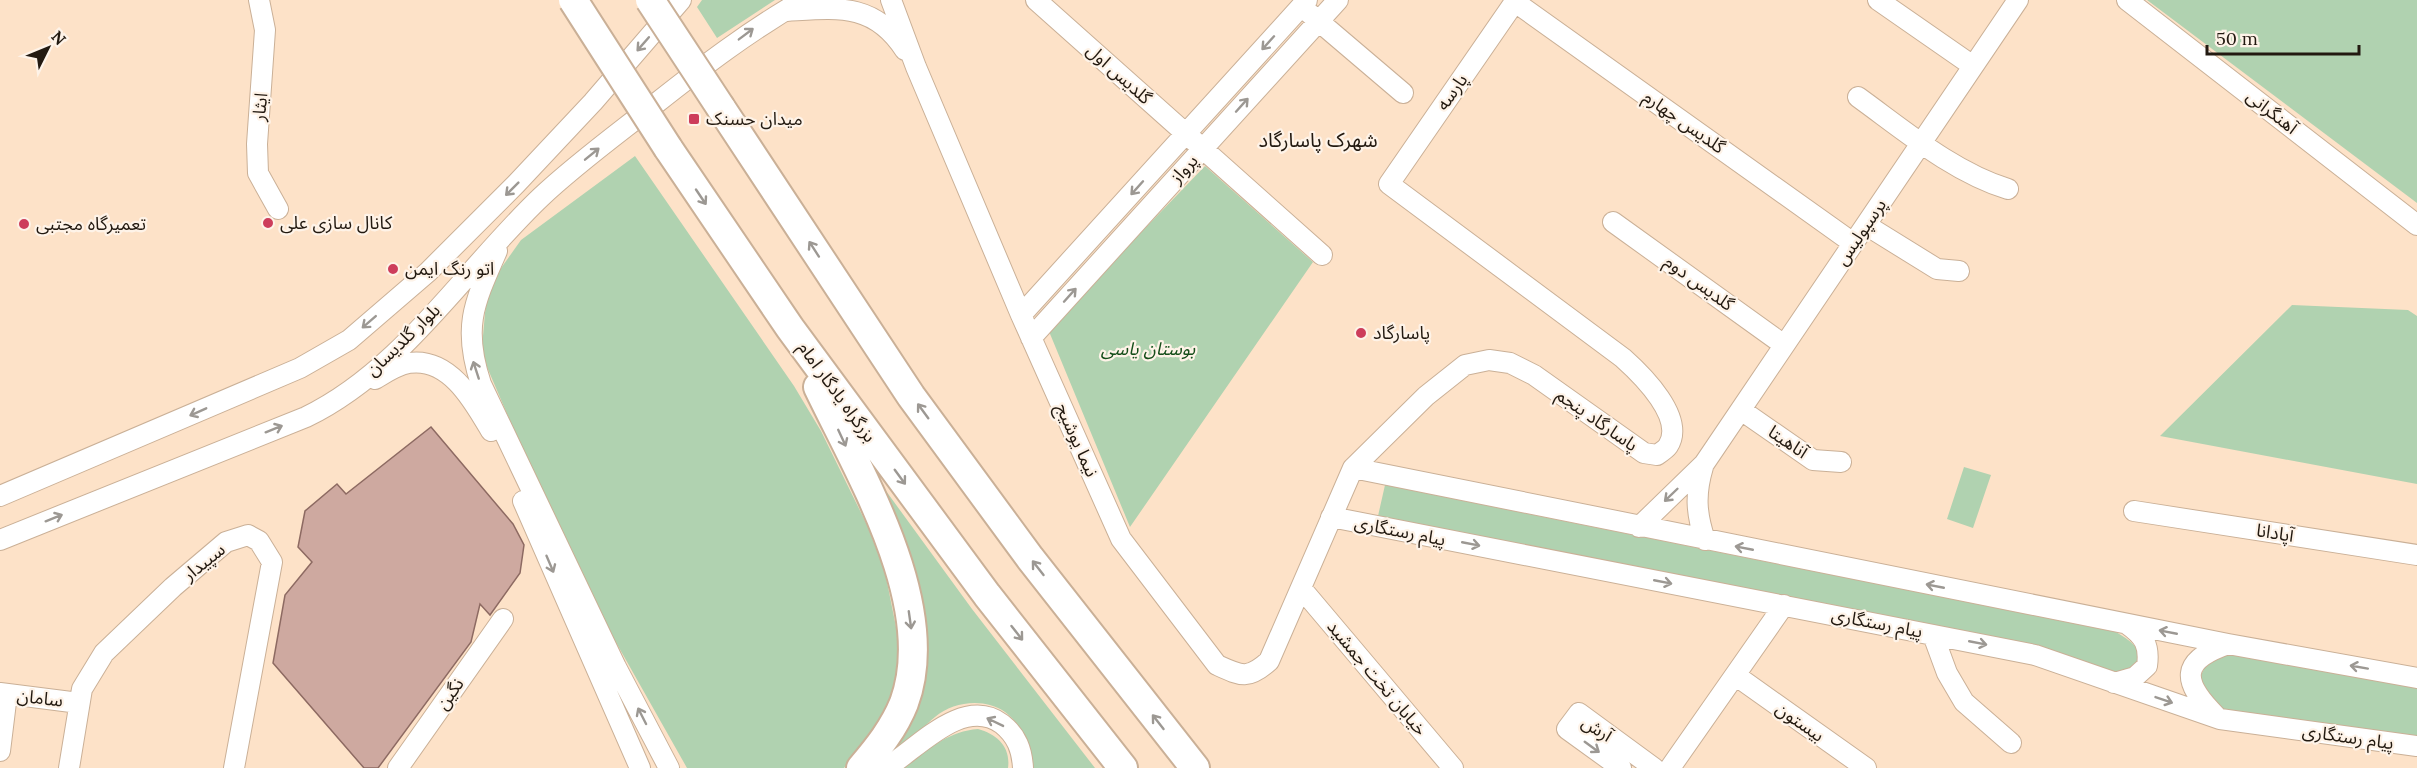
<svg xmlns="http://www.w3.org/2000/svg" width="2417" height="768" viewBox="0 0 2417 768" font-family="Lora,'Noto Sans Arabic',serif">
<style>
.green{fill:#b0d2b0}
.building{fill:#cea9a0;stroke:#8d6a62;stroke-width:1.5}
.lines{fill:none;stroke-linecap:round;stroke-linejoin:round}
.minor-casing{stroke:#cab097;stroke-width:22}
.highway-casing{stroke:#cab097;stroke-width:32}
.minor{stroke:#fff;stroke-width:20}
.highway{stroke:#fff;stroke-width:28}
.highway-bridge-casing{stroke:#cab097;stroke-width:32;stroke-linecap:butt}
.highway-bridge{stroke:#fff;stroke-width:28}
.oneway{stroke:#9c9893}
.poi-dot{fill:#cd3d5b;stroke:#fef3e8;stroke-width:2}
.labels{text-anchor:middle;stroke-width:4.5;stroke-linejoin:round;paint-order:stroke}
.street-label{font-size:18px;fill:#221910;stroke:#fef3e8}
.poi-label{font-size:18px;fill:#221910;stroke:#fef3e8;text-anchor:start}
.park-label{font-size:18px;font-style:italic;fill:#154e1a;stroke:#fef3e8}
.neighbourhood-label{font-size:20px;fill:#221910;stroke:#fef3e8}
</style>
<rect width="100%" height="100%" fill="#fde2c8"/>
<!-- green -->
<path class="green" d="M 702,0 L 775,0 L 717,38 L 697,7 Z
M 2147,0 L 2417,0 L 2417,203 Z
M 635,156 L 794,386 L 821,431 L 868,527 L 885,572 L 900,647 L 897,700 L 844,768 L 687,768 L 609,630 L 525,456 L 487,367 L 482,347 L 486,302 L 499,271 L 521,240 Z
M 1205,166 L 1313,262 L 1130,527 L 1048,329 Z
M 2292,305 L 2408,310 L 2417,316 L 2417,484 L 2160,436 Z
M 1964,467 L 1991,475 L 1973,528 L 1947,519 Z
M 878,480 L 972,609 L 1095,768 L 1033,768 C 1031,746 1023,726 1005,712 C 985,698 954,701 935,717 C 925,725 918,735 908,743 C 896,752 882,760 869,768 L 913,704 Z
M 1385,485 L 2116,632 C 2145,649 2149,662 2115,675 L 2040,647 L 1378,516 Z
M 2231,652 L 2417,687 L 2417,737 L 2223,711 L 2206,694 L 2199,680 L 2206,664 Z
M 978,729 C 997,734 1011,747 1008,768 L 902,768 C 926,751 948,731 978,729 Z"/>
<!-- building -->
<path class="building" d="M 431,427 L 513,524 L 524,545 L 520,573 L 490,615 L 480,604 L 471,642 L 378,768 L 364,768 L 273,663 L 285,595 L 312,562 L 298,547 L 305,511 L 337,484 L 346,494 Z"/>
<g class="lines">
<!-- minor casing -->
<g class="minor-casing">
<path id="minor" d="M 259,0 L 265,30 L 257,144 L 258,173 L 278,209
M 891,0 L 916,67 L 1021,315 L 1121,539 L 1217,665 C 1241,676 1248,680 1269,661 L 1353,468 L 1426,396 L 1465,365 L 1489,360 L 1510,363 L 1534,375 L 1644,453 L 1657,455 C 1660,453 1666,449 1668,446 C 1686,418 1642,375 1623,358 L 1389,184 L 1516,0
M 1036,0 L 1322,255
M 1878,0 L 1973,66
M 2127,0 L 2417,225
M 1515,2 L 1853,243
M 787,11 C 837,8 874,2 905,50
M 1309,13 L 1403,93
M 1858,97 C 1905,131 1953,172 2008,189
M 1613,222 L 1784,345
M 1866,225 L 1937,269 L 1959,271
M 497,251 C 474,303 462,327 481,384 L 616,667 L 669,768
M 1021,315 L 1307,0
M 1031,338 L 1338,0
M 375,379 C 385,373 397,365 409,363 C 450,357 474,402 491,431
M 1741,410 L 1813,460 L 1841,462
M 1703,467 C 1695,494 1696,513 1705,540
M 1353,468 L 2228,644 L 2417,678
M 0,496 L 300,368 L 349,340 L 428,272 L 516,184 L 593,102 L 681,0
M 523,501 L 640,768
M 2134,511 L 2417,555
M 1331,517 L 2035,655 L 2220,719 L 2417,746
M 1639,527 L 1704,464 L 2018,0
M 0,540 L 306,417 C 403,370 464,270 541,197 C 576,164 616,135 654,105 C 702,67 749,31 803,0
M 1301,588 L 1453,768
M 1933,635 L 1947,673 L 1964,702 L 2011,743
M 1735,675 L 1866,768
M 2114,683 L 2135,677 L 2147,666 C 2150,645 2144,636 2127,624
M 0,693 L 79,703
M 2216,716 C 2182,682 2179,661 2228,644
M 0,751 L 7,694
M 69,768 L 82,689 L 104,653 L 173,587 L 226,542 L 248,535 L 259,541 L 272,562 L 234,768
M 398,768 L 503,619
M 886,768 C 917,749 963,695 1002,724 C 1017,736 1022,750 1023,768
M 1621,768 L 1567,729 L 1579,713 L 1654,768
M 1670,768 L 1784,605"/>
</g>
<!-- highway casing -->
<g class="highway-casing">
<path id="highway" d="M 721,108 L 911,396 L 1030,558 L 1195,768
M 668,148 L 790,328 L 987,595 L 1123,768
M 818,387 C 859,473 940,606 904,703 C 894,728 878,748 861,768"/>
</g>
<!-- minor -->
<use href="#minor" class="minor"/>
<!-- highway -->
<use href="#highway" class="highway"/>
<!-- highway-bridge casing -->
<g class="highway-bridge-casing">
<path id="highway-bridge" d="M 573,0 L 668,148
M 650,0 L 721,108"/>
</g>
<!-- highway-bridge -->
<use href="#highway-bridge" class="highway-bridge"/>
</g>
<!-- one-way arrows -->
<defs><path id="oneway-shaft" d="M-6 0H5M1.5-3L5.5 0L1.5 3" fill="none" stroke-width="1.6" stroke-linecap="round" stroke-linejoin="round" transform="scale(1.5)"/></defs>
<g class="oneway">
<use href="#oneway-shaft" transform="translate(746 34) rotate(-37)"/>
<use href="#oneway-shaft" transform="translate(1268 43) rotate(132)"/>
<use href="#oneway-shaft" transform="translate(643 44) rotate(131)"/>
<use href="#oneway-shaft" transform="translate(1242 105) rotate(-48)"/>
<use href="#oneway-shaft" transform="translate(592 154) rotate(-39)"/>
<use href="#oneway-shaft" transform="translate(1137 188) rotate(132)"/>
<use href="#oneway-shaft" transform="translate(512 189) rotate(135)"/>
<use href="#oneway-shaft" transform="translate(701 197) rotate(56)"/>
<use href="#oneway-shaft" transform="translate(814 249) rotate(-123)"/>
<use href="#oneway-shaft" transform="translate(1070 295) rotate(-48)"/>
<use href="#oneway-shaft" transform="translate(369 322) rotate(139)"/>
<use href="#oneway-shaft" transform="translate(476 370) rotate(-108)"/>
<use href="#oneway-shaft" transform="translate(923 411) rotate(-126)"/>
<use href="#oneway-shaft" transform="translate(198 412) rotate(156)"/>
<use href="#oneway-shaft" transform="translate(274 429) rotate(-22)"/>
<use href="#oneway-shaft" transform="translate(842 438) rotate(65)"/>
<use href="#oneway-shaft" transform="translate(900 477) rotate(54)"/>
<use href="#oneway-shaft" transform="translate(1671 495) rotate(136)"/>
<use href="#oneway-shaft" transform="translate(54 518) rotate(-22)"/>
<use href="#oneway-shaft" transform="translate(1471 544) rotate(11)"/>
<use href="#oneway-shaft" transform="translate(1744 548) rotate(-169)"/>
<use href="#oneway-shaft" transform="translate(550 564) rotate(67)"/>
<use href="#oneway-shaft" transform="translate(1038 568) rotate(-128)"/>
<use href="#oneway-shaft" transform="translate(1663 582) rotate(11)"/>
<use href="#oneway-shaft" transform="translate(1935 586) rotate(-169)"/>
<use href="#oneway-shaft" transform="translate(910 620) rotate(82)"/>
<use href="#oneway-shaft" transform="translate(2168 632) rotate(-169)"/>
<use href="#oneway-shaft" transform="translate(1017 633) rotate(52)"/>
<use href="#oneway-shaft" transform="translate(1978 643) rotate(11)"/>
<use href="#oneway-shaft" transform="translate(2359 667) rotate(-170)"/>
<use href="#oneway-shaft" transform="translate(2164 700) rotate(19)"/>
<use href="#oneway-shaft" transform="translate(642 716) rotate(-117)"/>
<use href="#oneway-shaft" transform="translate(995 722) rotate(-154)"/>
<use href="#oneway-shaft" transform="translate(1158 722) rotate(-128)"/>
<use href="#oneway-shaft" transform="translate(1592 747) rotate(36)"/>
</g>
<!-- markers -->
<g class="poi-dot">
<rect x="688" y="113" width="12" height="12" rx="3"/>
<circle cx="268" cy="223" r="6"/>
<circle cx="24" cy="224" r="6"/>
<circle cx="393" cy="269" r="6"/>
<circle cx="1361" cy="333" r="6"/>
</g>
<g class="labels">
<!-- street labels -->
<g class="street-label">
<text transform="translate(1119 74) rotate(42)" y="6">گلدیس اول</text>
<text transform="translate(1452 92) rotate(-55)" y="6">پارسه</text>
<text transform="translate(260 107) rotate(-84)" y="6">ایثار</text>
<text transform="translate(2272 112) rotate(38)" y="6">آهنگرانی</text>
<text transform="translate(1684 122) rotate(35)" y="6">گلدیس چهارم</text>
<text transform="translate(1184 169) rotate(-48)" y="6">پرواز</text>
<text transform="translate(1861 232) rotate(-56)" y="6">پرسپولیس</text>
<text transform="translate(1699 283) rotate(36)" y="6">گلدیس دوم</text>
<text transform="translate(403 340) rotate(-44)" y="6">بلوار گلدیسان</text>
<text transform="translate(837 392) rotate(54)" y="6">بزرگراه یادگار امام</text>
<text transform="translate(1597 420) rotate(35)" y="6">پاسارگاد پنجم</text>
<text transform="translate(1077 440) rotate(66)" y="6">نیما یوشیج</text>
<text transform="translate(1788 442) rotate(34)" y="6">آناهیتا</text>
<text transform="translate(1400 531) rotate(11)" y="6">پیام رستگاری</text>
<text transform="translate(2275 533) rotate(9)" y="6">آپادانا</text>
<text transform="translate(204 562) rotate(-39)" y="6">سپیدار</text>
<text transform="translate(1877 623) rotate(11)" y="6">پیام رستگاری</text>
<text transform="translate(1377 678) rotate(50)" y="6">خیابان تخت جمشید</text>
<text transform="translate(450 694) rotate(-55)" y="6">نگین</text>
<text transform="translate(40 698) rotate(7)" y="6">سامان</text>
<text transform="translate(1800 722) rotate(35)" y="6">بیستون</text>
<text transform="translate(1597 729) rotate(32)" y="6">آرش</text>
<text transform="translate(2348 737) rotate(8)" y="6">پیام رستگاری</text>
</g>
<!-- poi labels -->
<g class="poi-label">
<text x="706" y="125">میدان حسنک</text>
<text x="280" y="229">کانال سازی علی</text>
<text x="36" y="230">تعمیرگاه مجتبی</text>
<text x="405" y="275">اتو رنگ ایمن</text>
<text x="1373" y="339">پاسارگاد</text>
</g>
<!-- park labels -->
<g class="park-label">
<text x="1148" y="355">بوستان یاسی</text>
</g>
<!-- neighbourhood labels -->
<g class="neighbourhood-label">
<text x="1318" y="147">شهرک پاسارگاد</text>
</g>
</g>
<!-- north arrow -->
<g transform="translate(48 48) rotate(47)" stroke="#fef3e8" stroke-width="4.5" paint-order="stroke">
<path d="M0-4.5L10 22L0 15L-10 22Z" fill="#221910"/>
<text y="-9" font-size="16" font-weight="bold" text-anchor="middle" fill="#221910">N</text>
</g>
<!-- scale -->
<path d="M2207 45v9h152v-9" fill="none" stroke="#221910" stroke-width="3"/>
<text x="2216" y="45" font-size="18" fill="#221910" stroke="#fef3e8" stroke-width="4.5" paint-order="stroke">50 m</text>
</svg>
